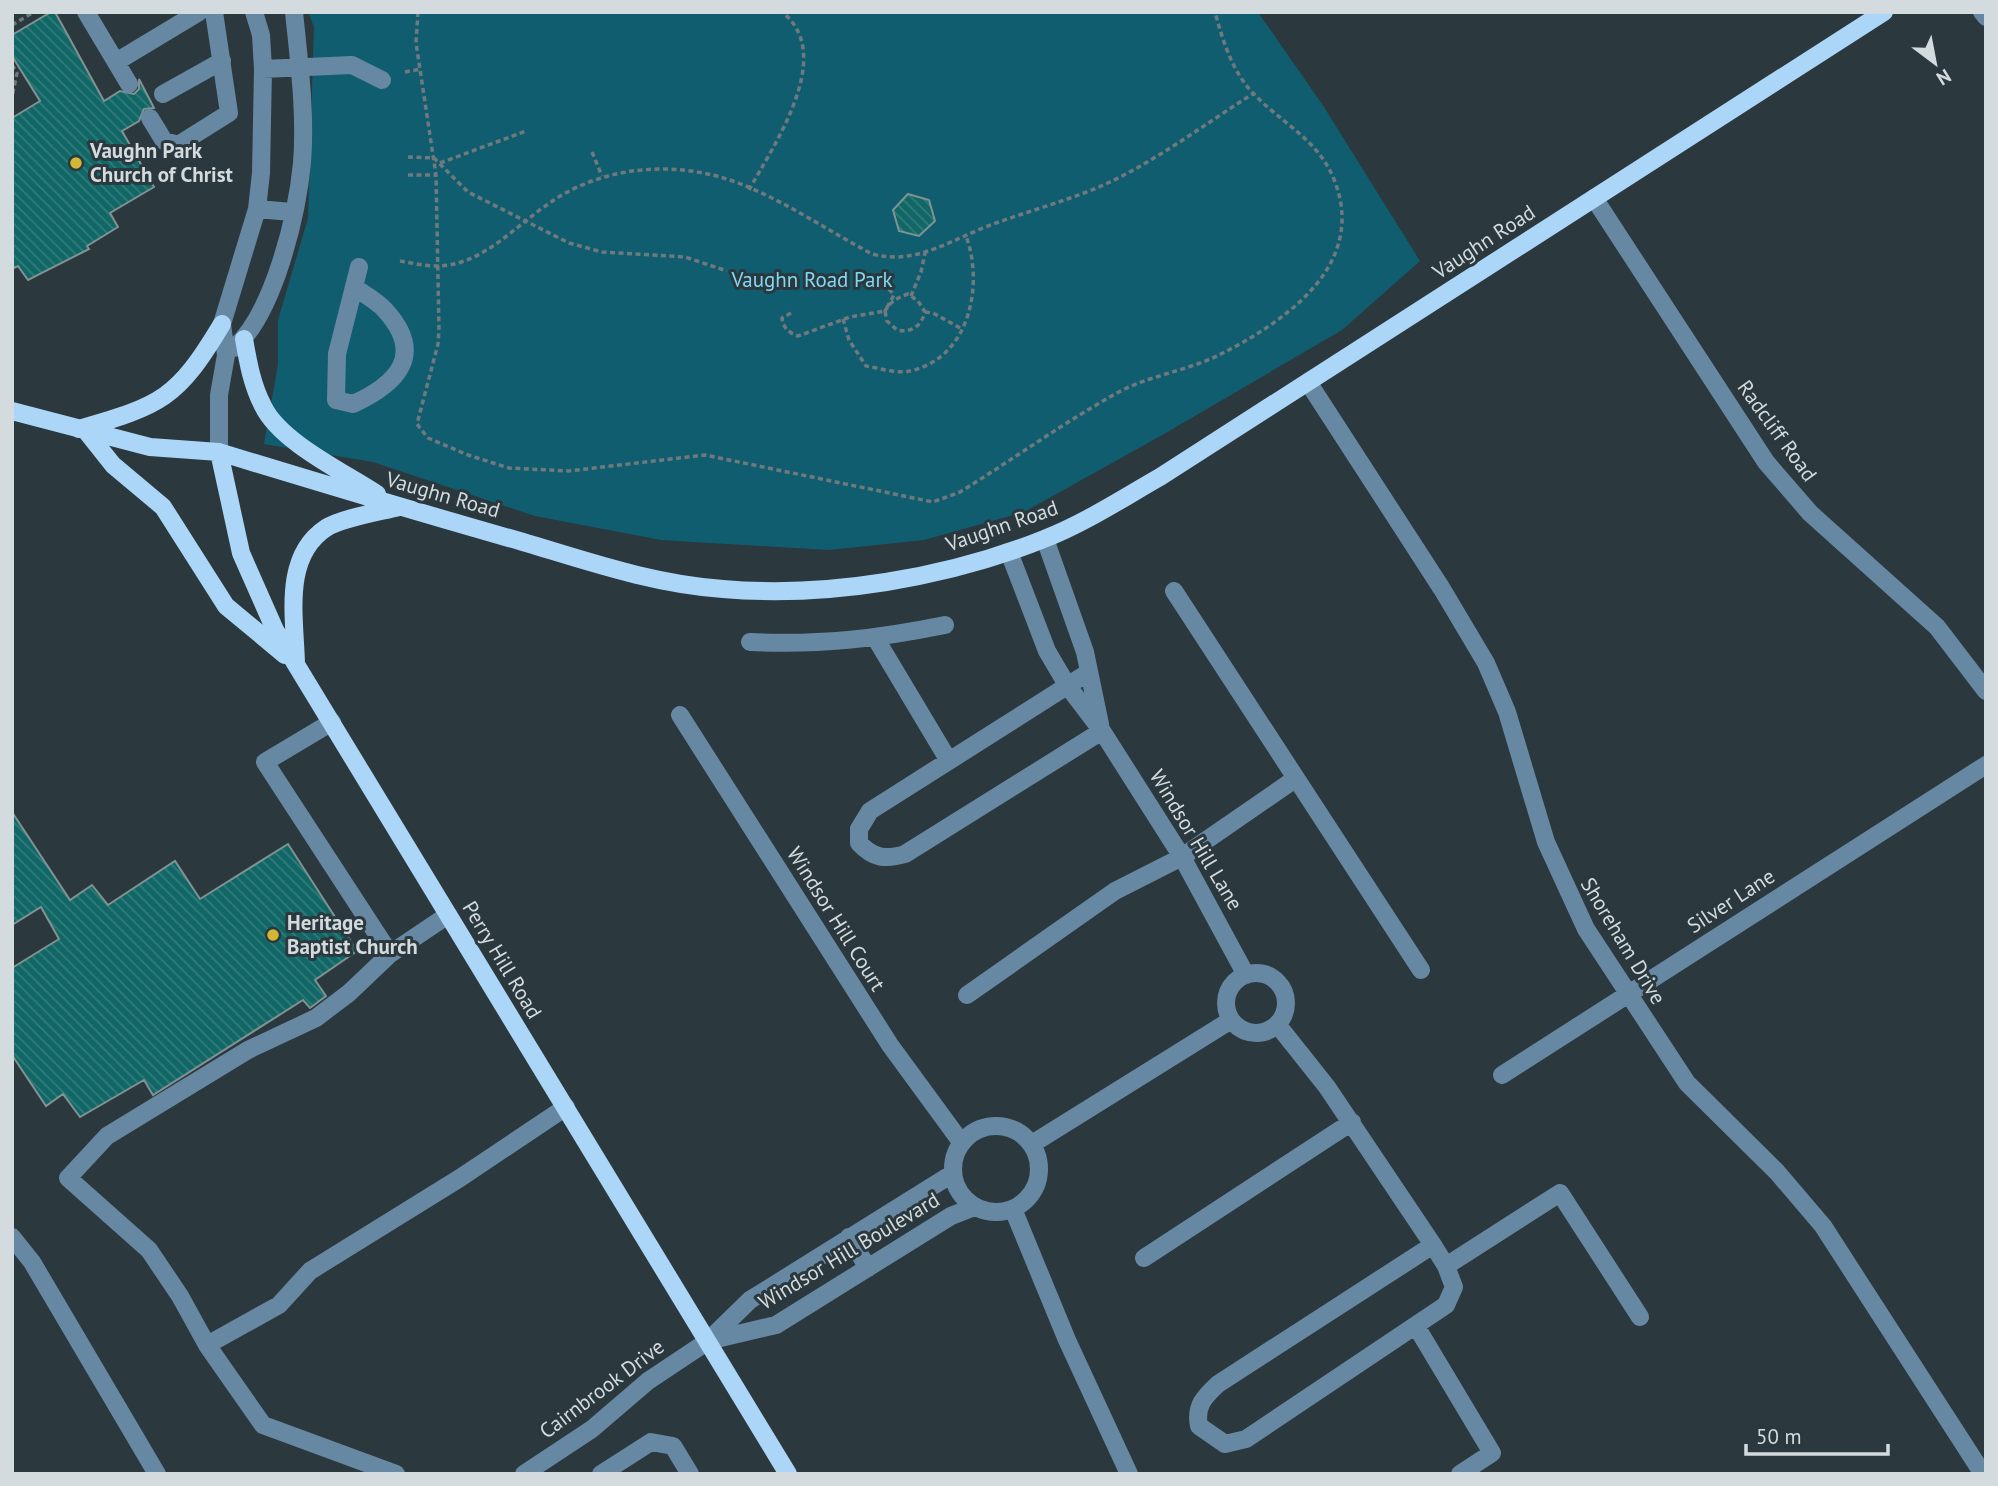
<svg xmlns="http://www.w3.org/2000/svg" width="1998" height="1486" viewBox="0 0 1998 1486" font-family="'PT Sans',sans-serif">
<style>
.green{fill:#115d70}
.building{fill:url(#building-back-hatch);stroke:#819292;stroke-width:2}
.lines{fill:none;stroke-linecap:round;stroke-linejoin:round}
.path{stroke:#6f7a7e;stroke-width:3.5;stroke-dasharray:5 3.5;stroke-linecap:butt}
.minor{stroke:#6688a3;stroke-width:18}
.major{stroke:#acd6f7;stroke-width:18}
.poi-dot{fill:#d3b635;stroke:#2b383d;stroke-width:2.5}
.labels{text-anchor:middle;stroke-width:6;stroke-linejoin:round;paint-order:stroke}
.poi-label{font-size:21px;font-weight:bold;fill:#d3dbde;stroke:#2b383d;text-anchor:start}
.street-label{font-size:21px;fill:#d3dbde;stroke:#2b383d}
.park-label{font-size:21px;fill:#7fd9f3;stroke:#2b383d}
</style>
<defs>
<pattern id="building-back-hatch" width="6" height="6" patternUnits="userSpaceOnUse" patternTransform="scale(1.75)"><rect width="6" height="6" fill="#106766"/><path d="M-1 5l2 2M0 0l6 6M5-1l2 2" fill="none" stroke="#327c7b"/></pattern>
</defs>
<rect width="100%" height="100%" fill="#2b383d"/>
<!-- green -->
<path class="green" d="M 308,12 L 1258,12 L 1324,107 L 1420,261 L 1342,330 L 1164,434 L 1024,512 L 924,540 L 829,550 L 661,540 L 535,516 L 373,462 L 264,444 L 278,364 L 278,320 L 308,218 L 314,27 Z"/>
<!-- building -->
<path class="building" d="M 51,12 L 55,12 L 104,101 L 120,91 L 134,94 L 139,89 L 139,79 L 154,108 L 144,109 L 139,121 L 122,131 L 154,187 L 110,213 L 118,227 L 87,246 L 89,249 L 28,280 L 18,266 L 12,269 L 12,118 L 40,101 L 12,56 L 12,35 Z
M 908,194 L 929,200 L 935,221 L 919,236 L 899,231 L 893,210 Z
M 12,812 L 70,900 L 92,885 L 108,905 L 175,861 L 200,899 L 288,844 L 357,951 L 315,980 L 326,996 L 310,1008 L 303,1000 L 153,1095 L 144,1080 L 80,1117 L 63,1094 L 46,1106 L 12,1055 L 12,968 L 59,939 L 41,907 L 12,925 Z"/>
<g class="lines">
<!-- path -->
<path class="path" d="M 418,12 L 416,43 L 436,175 L 439,330 L 438,344 L 417,424 L 428,438 L 468,455 L 509,468 L 569,471 L 705,455 L 933,502 L 960,492 C 1012,460 1063,423 1117,393 C 1148,376 1185,371 1217,356 C 1283,323 1367,267 1335,182 C 1318,136 1275,121 1246,85 C 1230,64 1222,38 1215,12
M 12,25 L 34,12
M 12,65 L 17,73 L 12,97
M 405,72 L 421,69
M 592,152 L 602,176
M 408,157 L 434,158 L 468,192 L 569,243 L 602,252 L 685,257 L 727,271
M 440,163 L 526,131
M 408,175 L 436,175
M 749,190 C 773,146 837,55 782,12
M 400,261 C 412,263 425,266 437,266 C 482,266 516,225 551,202 C 599,169 663,161 720,177 C 770,191 825,229 872,254 C 913,265 946,243 983,228 C 1021,213 1061,203 1099,187 C 1152,164 1205,124 1254,93
M 911,296 L 921,272 L 925,253
M 925,312 L 933,313 L 962,329
M 791,313 L 782,318 C 783,328 789,333 798,336 L 850,317 L 885,311 L 887,321 L 897,330 C 912,333 921,326 925,312 L 918,301 L 908,294 C 897,298 891,301 885,311 L 894,295 L 887,287 L 878,286
M 843,319 L 849,340 L 866,366 C 879,368 897,374 910,371 C 970,358 984,285 966,236"/>
<!-- minor -->
<path class="minor" d="M 86,12 L 129,84
M 1982,12 L 1986,17
M 116,62 L 199,12
M 263,69 L 352,65 L 382,80
M 163,94 L 222,61
M 150,118 L 164,141 L 178,145 L 229,113 L 214,12
M 1594,198 L 1766,462 L 1810,513 L 1937,627 L 1986,691
M 257,209 L 292,212
M 354,287 C 364,294 377,301 385,310 C 426,355 397,384 353,404 L 336,400 L 337,354 L 359,267
M 234,348 C 274,313 297,215 302,163 C 306,114 299,61 294,12
M 1308,382 L 1442,589 L 1486,663 L 1507,712 L 1546,842 L 1586,929 L 1687,1083 L 1777,1172 L 1823,1226 L 1983,1474
M 219,452 L 219,395 L 226,355 L 222,324 L 257,209 L 261,173 L 263,69 L 261,35 L 254,12
M 1045,539 L 1085,652 L 1100,724
M 1009,552 L 1047,651 L 1067,685 L 1102,731 L 1182,857 L 1246,975
M 1174,591 L 1421,970
M 876,639 L 949,761
M 750,642 C 821,645 876,639 945,625
M 1089,672 L 870,811 L 859,829 L 859,843 C 873,858 885,860 905,854 L 1102,731
M 680,715 L 890,1045 L 961,1142
M 332,722 L 265,762 L 390,954
M1226 1003a30 30 0 1 1 60 0a30 30 0 1 1-60 0Z
M 967,995 L 1115,891 L 1182,857 L 1295,779
M 1277,1024 L 1327,1087 L 1433,1245 L 1446,1266 L 1454,1287 L 1446,1305 L 1246,1439 L 1225,1444 L 1199,1426 C 1195,1406 1204,1397 1218,1384 L 1433,1245
M 1502,1075 L 1986,765
M953 1169a43 43 0 1 1 86 0a43 43 0 1 1-86 0Z
M 1032,1144 L 1231,1020
M 1013,1209 L 1067,1340 L 1129,1474
M 12,1237 L 32,1262 L 157,1474
M 849,1237 L 868,1268
M 1144,1258 L 1352,1122
M 1446,1266 L 1560,1193 L 1640,1317
M 1416,1326 L 1492,1453 L 1460,1474
M 708,1341 L 776,1325 L 951,1216 L 974,1207
M 207,1345 L 180,1296 L 149,1250 L 68,1178 L 107,1136 L 248,1050 L 316,1018 L 349,993 L 390,954 L 448,915
M 396,1474 L 263,1425 L 207,1345 L 279,1305 L 310,1271 L 460,1178 L 566,1107
M 524,1474 L 592,1429 L 648,1381 L 708,1341 L 750,1300 L 952,1174
M 601,1474 L 651,1442 L 673,1446 L 690,1474"/>
<!-- major -->
<path class="major" d="M 244,339 C 248,362 252,385 263,406 C 280,442 344,472 377,494
M 12,411 L 150,447 L 219,452 C 320,483 421,513 523,542 C 590,562 653,584 723,589 C 827,598 947,578 1044,539 C 1085,523 1123,498 1160,477 L 1884,12
M 79,429 C 162,405 177,399 222,324
M 86,431 L 113,465 L 163,507 L 226,606 L 285,655
M 219,452 L 241,553 L 275,630 L 788,1474
M 296,664 C 295,618 282,557 326,528 C 342,518 379,512 399,507"/>
</g>
<!-- markers -->
<g class="poi-dot">
<circle cx="76" cy="163" r="7"/>
<circle cx="273" cy="935" r="7"/>
</g>
<g class="labels">
<!-- poi labels -->
<g class="poi-label">
<text x="90" y="158">Vaughn Park<tspan x="90" dy="24">Church of Christ</tspan></text>
<text x="287" y="930">Heritage<tspan x="287" dy="24">Baptist Church</tspan></text>
</g>
<!-- street labels -->
<g class="street-label">
<text transform="translate(1484 242) rotate(-33)" y="7">Vaughn Road</text>
<text transform="translate(1777 431) rotate(54)" y="7">Radcliff Road</text>
<text transform="translate(443 495) rotate(16)" y="7">Vaughn Road</text>
<text transform="translate(1002 526) rotate(-19)" y="7">Vaughn Road</text>
<text transform="translate(1196 840) rotate(59)" y="7">Windsor Hill Lane</text>
<text transform="translate(1731 901) rotate(-33)" y="7">Silver Lane</text>
<text transform="translate(836 919) rotate(58)" y="7">Windsor Hill Court</text>
<text transform="translate(1623 941) rotate(59)" y="7">Shoreham Drive</text>
<text transform="translate(502 960) rotate(59)" y="7">Perry Hill Road</text>
<text transform="translate(849 1251) rotate(-31)" y="7">Windsor Hill Boulevard</text>
<text transform="translate(602 1389) rotate(-37)" y="7">Cairnbrook Drive</text>
</g>
<!-- park labels -->
<g class="park-label">
<text x="812" y="287">Vaughn Road Park</text>
</g>
</g>
<!-- border -->
<rect width="1998" height="1486" fill="none" stroke="#d3dbde" stroke-width="28"/>
<!-- north arrow -->
<g transform="translate(1935 63) rotate(148)" stroke="#2b383d" stroke-width="5" paint-order="stroke">
<path d="M0-5L12 26L0 18L-12 26Z" fill="#d3dbde"/>
<text y="-10" font-size="19" font-weight="bold" text-anchor="middle" fill="#d3dbde">N</text>
</g>
<!-- scale -->
<path d="M1746 1444v10h142v-10" fill="none" stroke="#d3dbde" stroke-width="3.5"/>
<text x="1756" y="1444" font-size="21" fill="#d3dbde" stroke="#2b383d" stroke-width="5" paint-order="stroke">50 m</text>
</svg>
